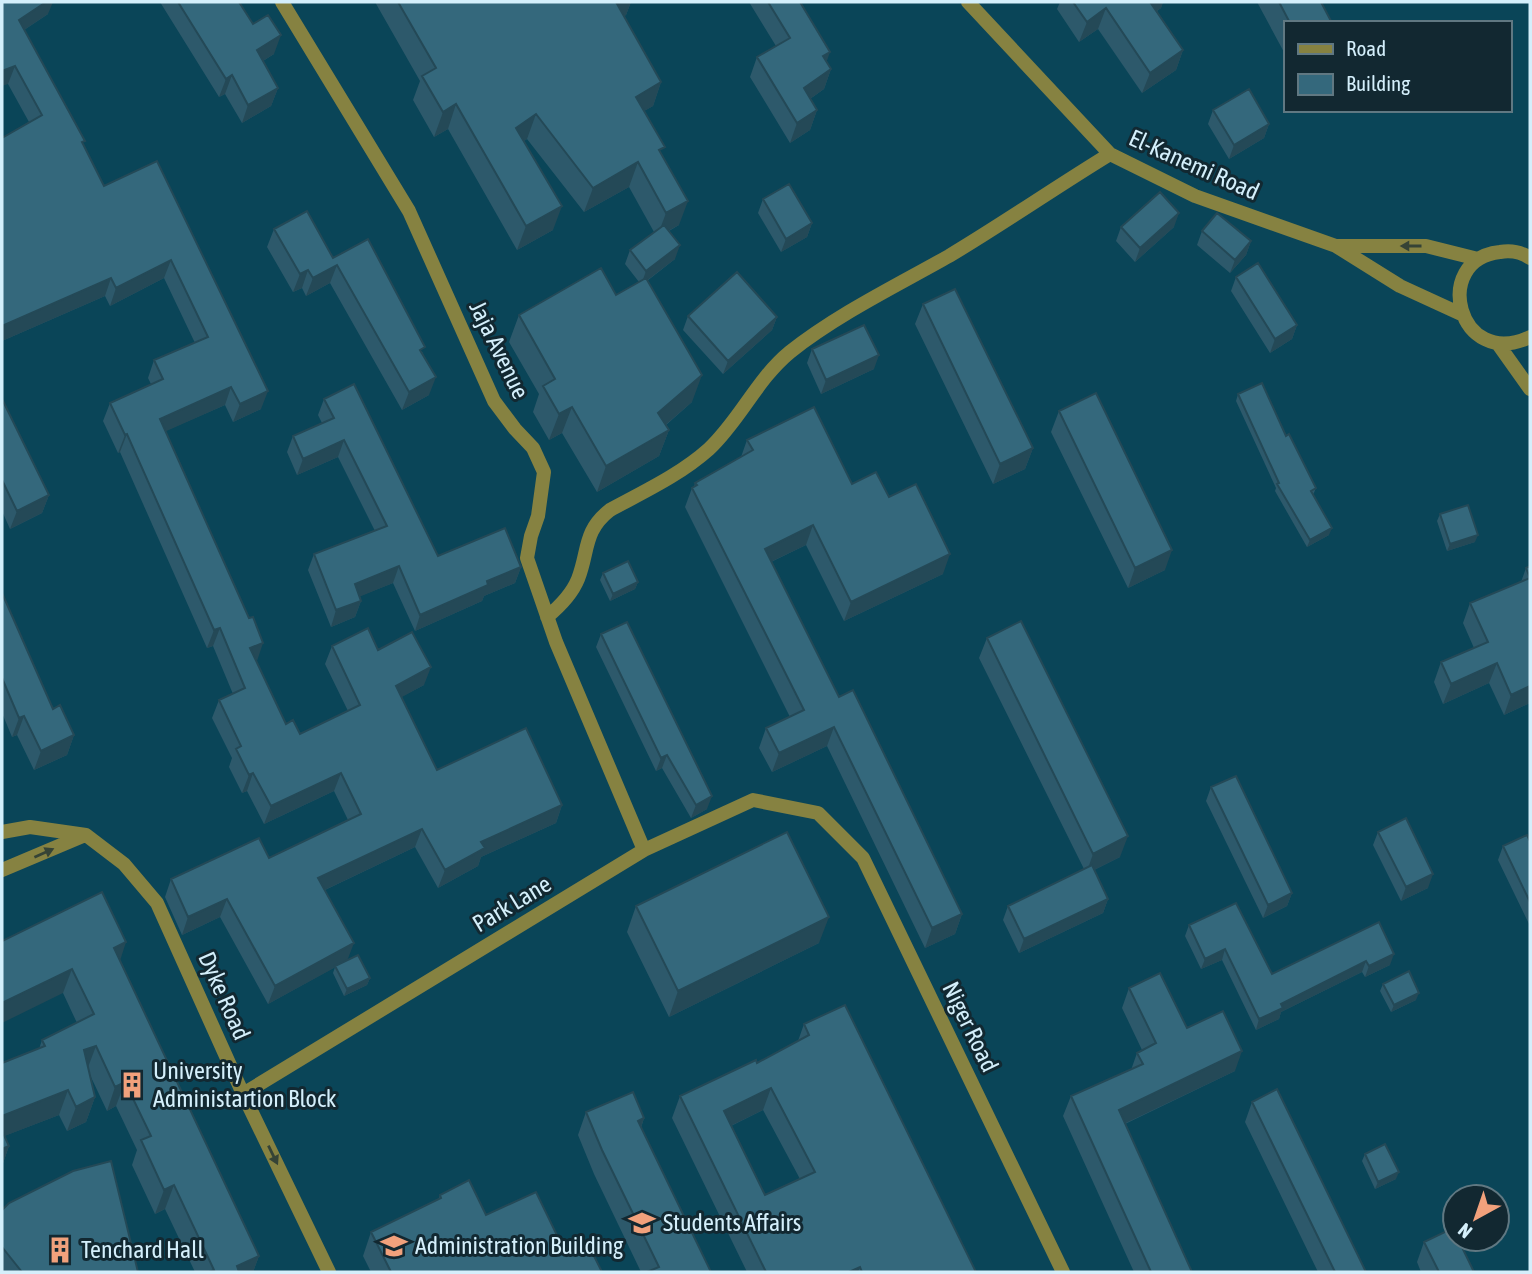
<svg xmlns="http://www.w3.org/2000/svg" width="1532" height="1274" viewBox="0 0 1532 1274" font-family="'Asap Condensed',sans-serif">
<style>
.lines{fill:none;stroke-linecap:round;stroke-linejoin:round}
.minor{stroke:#868241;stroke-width:14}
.wall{fill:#2d596b;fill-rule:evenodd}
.shaded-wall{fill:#244957}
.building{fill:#34687c;stroke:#244957;stroke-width:2;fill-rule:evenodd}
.oneway{fill:#354336}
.labels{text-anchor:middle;stroke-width:6;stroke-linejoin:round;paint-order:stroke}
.street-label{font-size:24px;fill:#d4effb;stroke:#122831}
.poi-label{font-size:24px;fill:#d4effb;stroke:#122831;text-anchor:start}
</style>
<rect width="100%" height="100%" fill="#0a4558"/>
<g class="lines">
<!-- minor -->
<path class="minor" d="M 282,2 L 409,211 L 494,401 L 515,429 L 533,448 L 544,472 L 538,516 L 531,536 L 527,558 L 556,642 L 644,850
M 968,2 L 1110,154 L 1195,196 L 1336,246 L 1400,286 L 1461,314
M 1337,246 L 1426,246 L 1478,259
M 1530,258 C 1521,252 1511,250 1500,252 C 1431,259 1457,371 1530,337
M 1498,344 L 1530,389
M 547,617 C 559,607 572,594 578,579 C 589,551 583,531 610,510 C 643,492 680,475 709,449 C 740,420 757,379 790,352 C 838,314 896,286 949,256 C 1004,223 1056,187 1110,154
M 2,832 L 30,827 L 86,835 L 124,864 L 157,903 L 243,1094 L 329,1272
M 2,870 L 85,835
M 243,1094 L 644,850 L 753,800 L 818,813 L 863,858 L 1063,1272"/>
</g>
<!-- wall -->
<path class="wall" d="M 2,2 L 48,14 L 24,30 L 104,186 L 157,161 L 261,409 L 233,422 L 225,405 L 165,431 L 256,661 L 286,724 L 300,734 L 348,711 L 325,664 L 332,646 L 378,650 L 424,685 L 401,697 L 437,770 L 562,805 L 556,823 L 481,857 L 478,866 L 438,888 L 415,847 L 325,890 L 347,960 L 370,978 L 367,985 L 344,996 L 333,973 L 335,967 L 268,1004 L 220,917 L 182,935 L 165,897 L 171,879 L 269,858 L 348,820 L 334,791 L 264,824 L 247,791 L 242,793 L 229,767 L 232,758 L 212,718 L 219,700 L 233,694 L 213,646 L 207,648 L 120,452 L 118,453 L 103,421 L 110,403 L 151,384 L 148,378 L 154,360 L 195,343 L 164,278 L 110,306 L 105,296 L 2,341 L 2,138 L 29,122 L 8,84 Z
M 160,2 L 239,2 L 253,24 L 274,54 L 263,61 L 278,88 L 271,106 L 242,123 L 225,94 L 219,97 Z
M 375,2 L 631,2 L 626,15 L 624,16 L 661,82 L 653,106 L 644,111 L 662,155 L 679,225 L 669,231 L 675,259 L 647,281 L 692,402 L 666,425 L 669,430 L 659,456 L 597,492 L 562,433 L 549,440 L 533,412 L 539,394 L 509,342 L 519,315 L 616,295 L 639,282 L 625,264 L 630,250 L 654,232 L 629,187 L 584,212 L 527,139 L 524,141 L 553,230 L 517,250 L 448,129 L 434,137 L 413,100 L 420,81 Z
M 749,2 L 800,2 L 827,62 L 831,69 L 824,89 L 810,99 L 817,110 L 810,130 L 790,143 L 750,77 L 757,57 L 776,46 Z
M 1060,2 L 1163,2 L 1161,8 L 1157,11 L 1183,50 L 1176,70 L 1142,93 L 1098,29 L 1079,42 L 1057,9 Z
M 1257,2 L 1321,2 L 1332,23 L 1285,23 L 1285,54 Z
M 1213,110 L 1269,124 L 1264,138 L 1229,159 L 1208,124 Z
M 763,199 L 812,223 L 807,237 L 781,252 L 758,213 Z
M 1121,227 L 1174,227 L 1135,262 L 1116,241 Z
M 274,229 L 333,258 L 423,353 L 429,395 L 402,410 L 330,283 L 306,296 L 302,288 L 293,292 L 267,247 Z
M 1202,231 L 1251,241 L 1246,255 L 1230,273 L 1197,245 Z
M 1236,277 L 1297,325 L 1292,339 L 1270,353 L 1231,291 Z
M 923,304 L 1033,448 L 1025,469 L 993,484 L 915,324 Z
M 688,316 L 777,317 L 772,330 L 723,374 L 683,330 Z
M 812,349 L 874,369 L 821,394 L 807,363 Z
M 1238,394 L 1286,436 L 1316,488 L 1313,495 L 1329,535 L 1307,547 L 1275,491 L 1276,488 L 1236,401 Z
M 2,399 L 49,495 L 42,513 L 10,529 L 2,511 Z
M 324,399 L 438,556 L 521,567 L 515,583 L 484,596 L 482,601 L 415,631 L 393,583 L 360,596 L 361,601 L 355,617 L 331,627 L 308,570 L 314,554 L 375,531 L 338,457 L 297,475 L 287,452 L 293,436 L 322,423 L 318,415 Z
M 1059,411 L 1165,570 L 1128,588 L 1051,432 Z
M 747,440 L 852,484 L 889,497 L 943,574 L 844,621 L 806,545 L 771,562 L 839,697 L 962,914 L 955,934 L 925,948 L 827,746 L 772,772 L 759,748 L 766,728 L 790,717 L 685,507 L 692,488 L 694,487 L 695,483 L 741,457 Z
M 1440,514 L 1475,542 L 1447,551 L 1437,521 Z
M 1530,566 L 1530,703 L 1504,715 L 1489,683 L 1443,704 L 1434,682 L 1441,662 L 1474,648 L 1463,623 L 1470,603 L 1521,582 L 1526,568 Z
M 603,573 L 638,582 L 635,589 L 610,601 L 600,580 Z
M 2,593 L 53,709 L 74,735 L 67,755 L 34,770 L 17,735 L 12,737 L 2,713 Z
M 601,634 L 707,809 L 691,818 L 662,768 L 656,771 L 596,647 Z
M 987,638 L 1120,857 L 1094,870 L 1108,899 L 1103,913 L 1019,953 L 1003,920 L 1008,906 L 1084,869 L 979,658 Z
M 1211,787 L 1292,893 L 1287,906 L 1263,918 L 1206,801 Z
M 1378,832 L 1428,888 L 1401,901 L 1373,845 Z
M 1530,841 L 1530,926 L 1498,860 L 1503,846 Z
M 636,906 L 819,943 L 669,1017 L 627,932 Z
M 1379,922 L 1390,965 L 1365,977 L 1362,972 L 1281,1012 L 1279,1019 L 1256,1030 L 1222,960 L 1201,969 L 1185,936 L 1189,925 L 1272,974 Z
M 2,941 L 120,961 L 259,1256 L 253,1272 L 195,1272 L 165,1209 L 155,1214 L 132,1165 L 137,1150 L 116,1106 L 107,1111 L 90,1075 L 95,1097 L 86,1122 L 67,1131 L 59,1115 L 4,1136 L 9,1146 L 2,1166 L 2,1063 L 39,1049 L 42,1040 L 77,1023 L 63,993 Z
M 1383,984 L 1416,1000 L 1391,1012 L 1380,991 Z
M 1129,988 L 1187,1028 L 1235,1071 L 1125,1124 L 1192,1272 L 1134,1272 L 1063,1116 L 1071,1096 L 1131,1070 L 1137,1053 L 1142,1050 L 1122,1008 Z
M 804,1024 L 976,1272 L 747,1272 L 672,1118 L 680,1096 L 757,1063 L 798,1041 ZM 763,1110 L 800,1179 L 765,1195 L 731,1126 Z
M 1252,1102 L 1366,1272 L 1318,1272 L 1245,1122 Z
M 586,1112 L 644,1118 L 641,1128 L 711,1272 L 641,1272 L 594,1174 L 578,1135 Z
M 1365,1154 L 1396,1179 L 1375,1189 L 1362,1161 Z
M 440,1195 L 486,1215 L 567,1256 L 602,1272 L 371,1272 L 363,1256 L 371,1232 L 438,1200 Z
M 2,1210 L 138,1272 L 2,1272 Z
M 1424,1242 L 1474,1272 L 1421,1272 L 1417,1262 Z"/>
<!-- shaded-wall -->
<path class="shaded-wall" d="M 46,2 L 53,2 L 48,14 L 12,38 L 19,20 Z
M 615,2 L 631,2 L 626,15 L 607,26 Z
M 1149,2 L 1163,2 L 1161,8 L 1142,21 Z
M 1106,8 L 1098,29 L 1079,42 L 1087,22 Z
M 281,35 L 274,54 L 250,69 L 257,50 Z
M 1183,50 L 1176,70 L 1142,93 L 1150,73 Z
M 830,52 L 823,72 L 823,56 Z
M 15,66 L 8,84 L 2,86 L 2,71 Z
M 831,69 L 824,89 L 797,108 L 804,88 Z
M 232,75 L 225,94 L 219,97 L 226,79 Z
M 661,82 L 653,106 L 627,121 L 636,97 Z
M 278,88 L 271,106 L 242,123 L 248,105 Z
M 456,104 L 448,129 L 434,137 L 443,112 Z
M 817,110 L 810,130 L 790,143 L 797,123 Z
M 536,114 L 527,139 L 507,152 L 516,128 Z
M 1269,124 L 1264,138 L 1229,159 L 1234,145 Z
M 638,162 L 629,187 L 584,212 L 593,188 Z
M 688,201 L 679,225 L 657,237 L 666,213 Z
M 562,206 L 553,230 L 517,250 L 526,226 Z
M 1179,213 L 1174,227 L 1135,262 L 1140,248 Z
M 812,223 L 807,237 L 781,252 L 786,239 Z
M 1251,241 L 1246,255 L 1230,273 L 1235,260 Z
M 680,245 L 675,259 L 641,285 L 646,271 Z
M 171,260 L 164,278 L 110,306 L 116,288 Z
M 337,265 L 330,283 L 306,296 L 313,278 Z
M 308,270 L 302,288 L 293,292 L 300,274 Z
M 111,278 L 105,296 L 2,341 L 2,326 Z
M 777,317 L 772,330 L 723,374 L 728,361 Z
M 1297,325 L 1292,339 L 1270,353 L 1275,339 Z
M 879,355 L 874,369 L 821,394 L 826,380 Z
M 702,375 L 692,402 L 649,439 L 658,413 Z
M 436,377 L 429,395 L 402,410 L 409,392 Z
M 231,387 L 225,405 L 153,437 L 160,419 Z
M 268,391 L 261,409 L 233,422 L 240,404 Z
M 572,407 L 562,433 L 549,440 L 559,414 Z
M 669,430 L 659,456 L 597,492 L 606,466 Z
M 127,434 L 120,452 L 118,453 L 125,435 Z
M 344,440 L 338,457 L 297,475 L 303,459 Z
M 1033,448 L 1025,469 L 993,484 L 1000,464 Z
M 49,495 L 42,513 L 10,529 L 17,511 Z
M 813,525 L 806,545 L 758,568 L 765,549 Z
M 1332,528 L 1329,535 L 1307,547 L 1310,540 Z
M 1478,535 L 1475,542 L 1447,551 L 1450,544 Z
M 1172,550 L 1165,570 L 1128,588 L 1135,568 Z
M 950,554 L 943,574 L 844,621 L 851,602 Z
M 399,566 L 393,583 L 349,601 L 355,584 Z
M 521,567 L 515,583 L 484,596 L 482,601 L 415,631 L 420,615 L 487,581 Z
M 638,582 L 635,589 L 610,601 L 613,594 Z
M 361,601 L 355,617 L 331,627 L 336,610 Z
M 220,628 L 213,646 L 207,648 L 214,630 Z
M 263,643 L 257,661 L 250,648 Z
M 1497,663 L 1489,683 L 1443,704 L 1451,684 Z
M 431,667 L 424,685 L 389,704 L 396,686 Z
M 1530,686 L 1530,703 L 1504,715 L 1511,695 Z
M 24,716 L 17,735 L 12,737 L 19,718 Z
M 834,727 L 827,746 L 772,772 L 779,753 Z
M 74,735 L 67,755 L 34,770 L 41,751 Z
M 667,755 L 662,768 L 656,771 L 661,758 Z
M 253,773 L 247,791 L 242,793 L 249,775 Z
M 341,773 L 334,791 L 264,824 L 271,806 Z
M 712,796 L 707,809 L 691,818 L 696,805 Z
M 562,805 L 556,823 L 481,857 L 478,866 L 438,888 L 445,870 L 481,842 Z
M 422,829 L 415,847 L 312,896 L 318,878 Z
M 1128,836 L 1120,857 L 1086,874 L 1093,854 Z
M 1433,874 L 1428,888 L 1401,901 L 1406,887 Z
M 1292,893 L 1287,906 L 1263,918 L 1268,905 Z
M 227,899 L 220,917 L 182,935 L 188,917 Z
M 1108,899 L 1103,913 L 1019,953 L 1024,939 Z
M 962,914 L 955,934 L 925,948 L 932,928 Z
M 829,917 L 819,943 L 669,1017 L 678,991 Z
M 126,942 L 118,967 L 114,948 Z
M 354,943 L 347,961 L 268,1004 L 275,986 Z
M 1225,949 L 1222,960 L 1201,969 L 1205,959 Z
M 1394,954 L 1390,965 L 1365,977 L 1369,966 Z
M 1366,961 L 1362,972 L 1281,1012 L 1279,1019 L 1256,1030 L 1259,1019 L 1281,1004 Z
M 72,969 L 63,993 L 2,1023 L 2,1003 Z
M 370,978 L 367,985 L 344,996 L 347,989 Z
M 1419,993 L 1416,1000 L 1391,1012 L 1394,1005 Z
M 96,1046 L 87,1070 L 84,1050 Z
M 1242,1051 L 1235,1071 L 1111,1130 L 1119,1110 Z
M 125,1082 L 116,1106 L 107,1111 L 115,1087 Z
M 771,1088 L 763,1110 L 716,1133 L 724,1111 Z
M 68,1090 L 59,1115 L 2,1137 L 2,1116 Z
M 95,1097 L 86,1122 L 67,1131 L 76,1107 Z
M 644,1118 L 636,1142 L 638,1121 Z
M 9,1146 L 2,1166 L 2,1149 Z
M 1399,1172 L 1396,1179 L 1375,1189 L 1378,1182 Z
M 174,1185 L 165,1209 L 155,1214 L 164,1190 Z
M 259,1256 L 253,1272 L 234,1272 L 237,1266 Z
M 860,1267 L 858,1272 L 849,1272 Z"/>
<!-- building -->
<path class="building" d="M 2,2 L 46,2 L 19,20 L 85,141 L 82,142 L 104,186 L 157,161 L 268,391 L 240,404 L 231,387 L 160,419 L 249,618 L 253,617 L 263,643 L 250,648 L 286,724 L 293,720 L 300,734 L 360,705 L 332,646 L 368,628 L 378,650 L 412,632 L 431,667 L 396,686 L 437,770 L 526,728 L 562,805 L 481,842 L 485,848 L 445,870 L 422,829 L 318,878 L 354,943 L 275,986 L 227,899 L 188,917 L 171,879 L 259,838 L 269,858 L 361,814 L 341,773 L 271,806 L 253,773 L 249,775 L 236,749 L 241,746 L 219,700 L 245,688 L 220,628 L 214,630 L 127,434 L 125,435 L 110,403 L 163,379 L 154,360 L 208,337 L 171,260 L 116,288 L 111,278 L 2,326 L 2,138 L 42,115 L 15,66 L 2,71 Z
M 178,2 L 239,2 L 253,24 L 268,15 L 281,35 L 257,50 L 278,88 L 248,105 L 232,75 L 226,79 Z
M 398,2 L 616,2 L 661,82 L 636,97 L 665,147 L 659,150 L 688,201 L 666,213 L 638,162 L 593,188 L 536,114 L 516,128 L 562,206 L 526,226 L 456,104 L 443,112 L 422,76 L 436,68 Z
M 768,2 L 800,2 L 830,52 L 823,56 L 831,69 L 804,88 L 817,110 L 797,123 L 757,57 L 790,38 Z
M 1073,2 L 1150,2 L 1183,50 L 1150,73 L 1106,8 L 1087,22 Z
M 1279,2 L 1321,2 L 1332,23 L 1290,23 Z
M 1249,89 L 1269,124 L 1234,145 L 1213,110 Z
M 789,184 L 812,223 L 786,239 L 763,199 Z
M 1160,192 L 1179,213 L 1140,248 L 1121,227 Z
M 307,211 L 333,258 L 368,239 L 425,347 L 420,350 L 436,377 L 409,392 L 337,265 L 313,278 L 308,270 L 300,274 L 274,229 Z
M 1217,213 L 1251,241 L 1235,260 L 1202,231 Z
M 664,225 L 680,245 L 646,271 L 630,250 Z
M 1258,263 L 1297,325 L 1275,339 L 1236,277 Z
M 601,268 L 616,295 L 646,278 L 702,375 L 658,413 L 669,430 L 606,466 L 572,407 L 559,414 L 543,386 L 555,379 L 519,315 Z
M 737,272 L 777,317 L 728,361 L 688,316 Z
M 955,289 L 1033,448 L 1000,464 L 923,304 Z
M 864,325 L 879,355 L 826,380 L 812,349 Z
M 1262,383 L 1286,436 L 1289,434 L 1316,488 L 1311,491 L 1332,528 L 1310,540 L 1277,484 L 1279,483 L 1238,394 Z
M 354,384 L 438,556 L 505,528 L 521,567 L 487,581 L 488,585 L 420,615 L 399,566 L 355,584 L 361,601 L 336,610 L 314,554 L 387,526 L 344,440 L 303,459 L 293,436 L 334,418 L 324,399 Z
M 1096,393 L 1172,550 L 1135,568 L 1059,411 Z
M 2,399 L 49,495 L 17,511 L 2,480 Z
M 814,407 L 852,484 L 876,472 L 889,497 L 916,484 L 950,554 L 851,602 L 813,525 L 765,549 L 839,697 L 853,690 L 962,914 L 932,928 L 834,727 L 779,753 L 766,728 L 804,710 L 692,488 L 697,485 L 695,483 L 753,450 L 747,440 Z
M 1468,505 L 1478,535 L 1450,544 L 1440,514 Z
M 628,561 L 638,582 L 613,594 L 603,573 Z
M 1530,566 L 1530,686 L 1511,695 L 1497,663 L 1451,684 L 1441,662 L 1488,642 L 1470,603 L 1530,578 L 1526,568 Z
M 2,593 L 53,709 L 60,705 L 74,735 L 41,751 L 24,716 L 19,718 L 2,678 Z
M 1021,621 L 1128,836 L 1093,854 L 987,638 Z
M 627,622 L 712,796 L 696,805 L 667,755 L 661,758 L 601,634 Z
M 1236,776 L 1292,893 L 1268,905 L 1211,787 Z
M 1406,818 L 1433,874 L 1406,887 L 1378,832 Z
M 787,832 L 829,917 L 678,991 L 636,906 Z
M 1527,835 L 1530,841 L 1530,902 L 1503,846 Z
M 1092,865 L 1108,899 L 1024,939 L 1008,906 Z
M 102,892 L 126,942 L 114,948 L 259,1256 L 237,1266 L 239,1272 L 209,1272 L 214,1270 L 174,1185 L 164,1190 L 141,1140 L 151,1136 L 125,1082 L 115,1087 L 96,1046 L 84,1050 L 95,1097 L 76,1107 L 68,1090 L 2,1116 L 2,1063 L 45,1046 L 42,1040 L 94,1014 L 72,969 L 2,1003 L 2,941 Z
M 1236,903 L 1272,974 L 1379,922 L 1394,954 L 1369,966 L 1366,961 L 1281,1004 L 1283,1008 L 1259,1019 L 1225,949 L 1205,959 L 1189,925 Z
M 358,955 L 370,978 L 347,989 L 335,966 Z
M 1409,971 L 1419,993 L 1394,1005 L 1383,984 Z
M 1160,973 L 1187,1028 L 1223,1011 L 1242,1051 L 1119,1110 L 1192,1272 L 1151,1272 L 1071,1096 L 1143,1064 L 1137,1053 L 1156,1043 L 1129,988 Z
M 845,1005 L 976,1272 L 862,1272 L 860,1267 L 849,1272 L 766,1272 L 680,1096 L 756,1060 L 757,1063 L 809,1035 L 804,1024 ZM 771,1088 L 815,1172 L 765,1195 L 724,1111 Z
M 1277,1089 L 1366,1272 L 1335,1272 L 1252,1102 Z
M 633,1092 L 644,1118 L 638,1121 L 711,1272 L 647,1272 L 659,1267 L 602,1150 L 586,1112 Z
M 2,1131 L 9,1146 L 2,1149 Z
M 1385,1144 L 1399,1172 L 1378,1182 L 1365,1154 Z
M 111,1161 L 138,1272 L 22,1272 L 2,1247 L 2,1210 L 9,1203 L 73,1171 Z
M 469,1180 L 486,1215 L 536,1192 L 567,1256 L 589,1246 L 602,1272 L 391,1272 L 371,1232 L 441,1198 L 440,1195 Z
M 1453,1228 L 1455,1233 L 1455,1239 L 1458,1239 L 1474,1272 L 1439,1272 L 1424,1242 Z"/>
<!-- one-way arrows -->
<defs><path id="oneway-solid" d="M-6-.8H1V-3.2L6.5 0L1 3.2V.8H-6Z" transform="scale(1.75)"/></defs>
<g class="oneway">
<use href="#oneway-solid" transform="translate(1411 246) rotate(-180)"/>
<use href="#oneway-solid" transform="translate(44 853) rotate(-24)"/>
<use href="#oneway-solid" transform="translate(273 1155) rotate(64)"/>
</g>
<!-- icons -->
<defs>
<g id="building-bare" transform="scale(2.1)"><path d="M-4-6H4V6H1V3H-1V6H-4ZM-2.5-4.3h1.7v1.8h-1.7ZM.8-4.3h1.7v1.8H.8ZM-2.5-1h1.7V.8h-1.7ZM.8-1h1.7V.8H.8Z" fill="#f1a17c" stroke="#122831" stroke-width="2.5" paint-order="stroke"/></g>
<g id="university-bare" transform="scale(2.1)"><path d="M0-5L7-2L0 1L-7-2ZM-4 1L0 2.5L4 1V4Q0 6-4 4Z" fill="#f1a17c" stroke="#122831" stroke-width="2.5" paint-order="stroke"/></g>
</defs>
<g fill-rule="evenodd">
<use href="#building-bare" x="132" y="1085"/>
<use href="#university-bare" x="642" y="1223"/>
<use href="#university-bare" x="394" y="1246"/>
<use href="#building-bare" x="60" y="1250"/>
</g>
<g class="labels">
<!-- street labels -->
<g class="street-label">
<text transform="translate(1194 165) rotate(24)" y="8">El-Kanemi Road</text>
<text transform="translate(499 350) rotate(64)" y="8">Jaja Avenue</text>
<text transform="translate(512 904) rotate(-31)" y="8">Park Lane</text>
<text transform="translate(224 996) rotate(66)" y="8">Dyke Road</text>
<text transform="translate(970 1027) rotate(64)" y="8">Niger Road</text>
</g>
<!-- poi labels -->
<g class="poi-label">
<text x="153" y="1079">University<tspan x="153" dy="28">Administartion Block</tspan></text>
<text x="663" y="1231">Students Affairs</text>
<text x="415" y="1254">Administration Building</text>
<text x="81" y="1258">Tenchard Hall</text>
</g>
</g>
<!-- border -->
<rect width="1532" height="1274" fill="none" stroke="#d4effb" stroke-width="7"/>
<!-- legend -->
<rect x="1284" y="21" width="228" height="91" fill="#122831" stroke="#607882" stroke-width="2"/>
<rect x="1298" y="44" width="35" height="10" fill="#868241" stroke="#607882" stroke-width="2"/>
<text x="1346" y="56" font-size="21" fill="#d4effb">Road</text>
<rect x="1298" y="74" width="35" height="21" fill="#34687c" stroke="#607882" stroke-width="2"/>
<text x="1346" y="91" font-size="21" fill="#d4effb">Building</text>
<!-- north arrow -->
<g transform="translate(1476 1218) rotate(220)"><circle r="33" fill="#122831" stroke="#607882" stroke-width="2"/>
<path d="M0-5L12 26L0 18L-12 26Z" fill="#f1a17c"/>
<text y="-10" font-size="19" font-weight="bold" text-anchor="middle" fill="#d4effb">N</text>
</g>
</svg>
